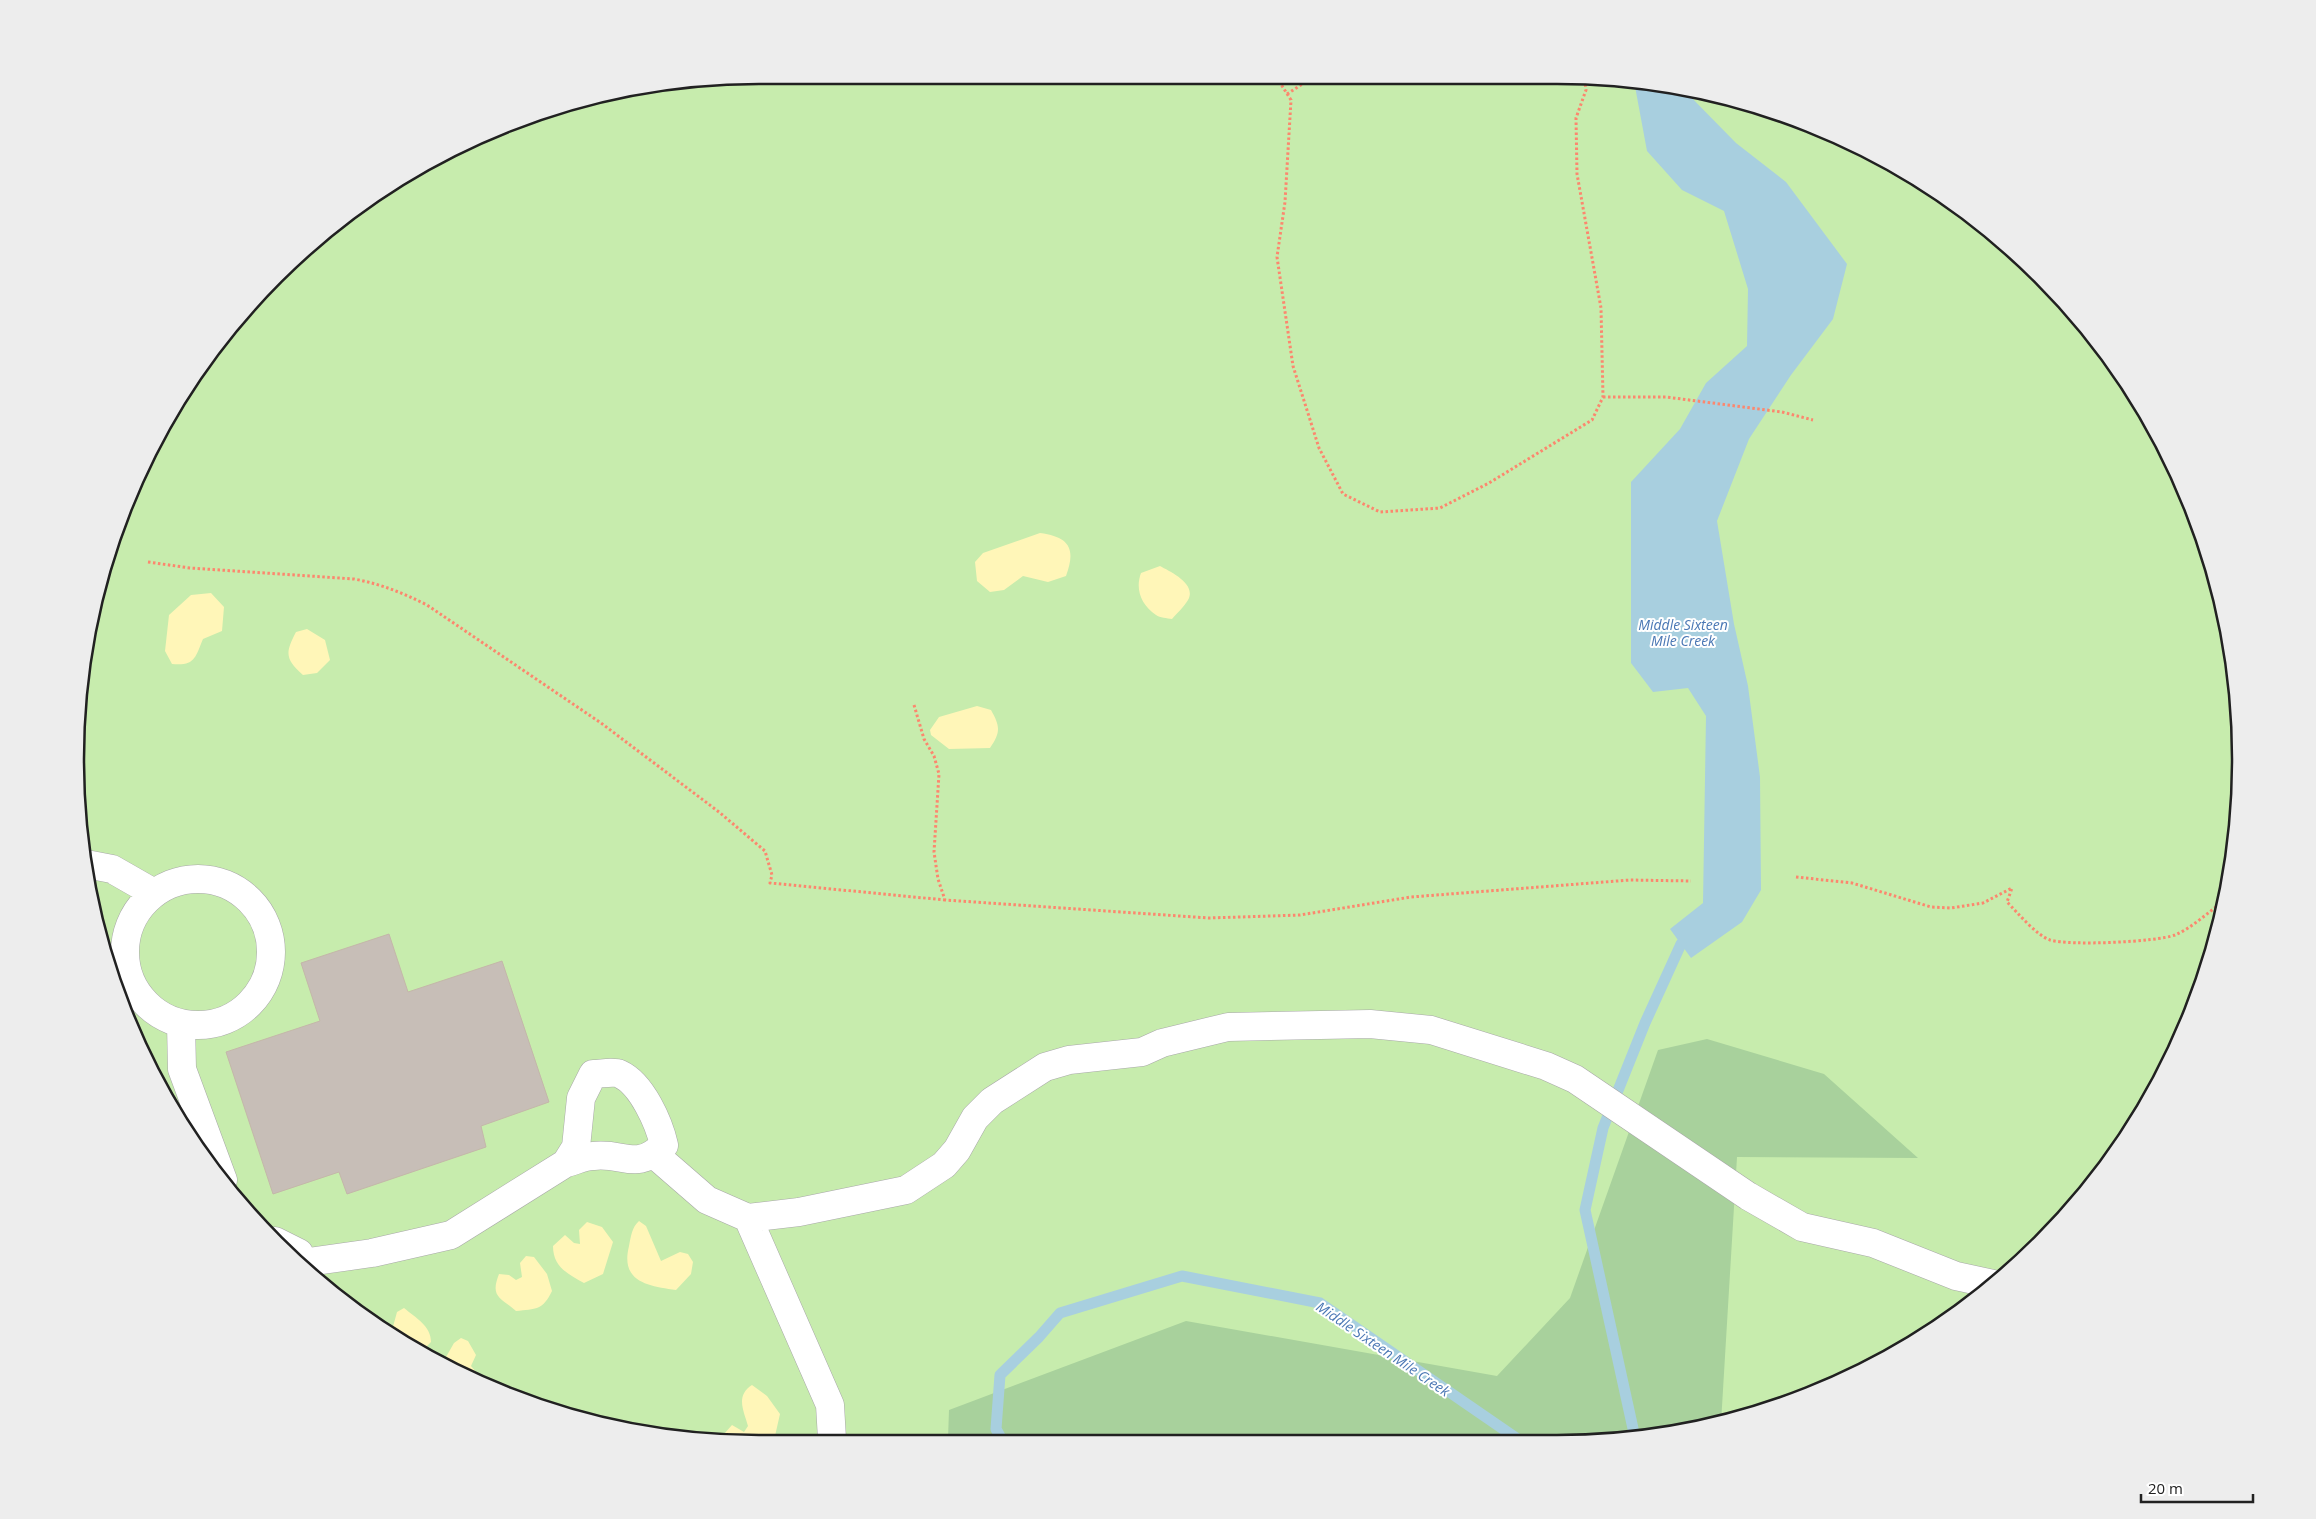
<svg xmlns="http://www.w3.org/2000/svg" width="2316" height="1519" viewBox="0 0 2316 1519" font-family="'Open Sans',sans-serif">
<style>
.grass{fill:#c7ecad}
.forest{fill:#a8d19c}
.sand{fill:#fff6b8}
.water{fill:#a8cfdf}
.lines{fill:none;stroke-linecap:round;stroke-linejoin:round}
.stream{stroke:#a8cfdf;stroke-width:11}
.building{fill:#c7beb7;stroke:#c4b7a9}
.minor-casing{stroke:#a8a8a8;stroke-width:29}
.path{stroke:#fc876e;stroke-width:3;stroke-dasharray:2.5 2.5;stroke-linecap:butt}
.minor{stroke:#fff;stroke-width:28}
.labels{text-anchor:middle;stroke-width:4;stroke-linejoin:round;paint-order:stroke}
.water-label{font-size:14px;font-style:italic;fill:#4a77b4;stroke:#fff}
.rim{fill:none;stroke:#212121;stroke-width:2.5}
</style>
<rect width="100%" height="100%" fill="#f1efe8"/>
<!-- grass -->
<path class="grass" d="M 670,81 L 1646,81 L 1734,98 L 1859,145 L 2008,245 L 2099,343 L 2170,456 L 2218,582 L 2240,714 L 2235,849 L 2205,979 L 2149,1101 L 2071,1211 L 1973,1302 L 1860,1373 L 1734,1421 L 1601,1443 L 670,1438 L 497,1392 L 417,1352 L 308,1274 L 245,1211 L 167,1102 L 98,936 L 76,805 L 76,715 L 111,539 L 167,418 L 217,343 L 276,275 L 379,191 L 540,111 Z"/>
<!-- forest -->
<path class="forest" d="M 1707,1039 L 1824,1074 L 1918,1158 L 1737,1157 L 1721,1423 L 1601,1443 L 948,1439 L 949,1410 L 1186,1321 L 1497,1376 L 1570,1298 L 1658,1050 Z"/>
<!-- sand -->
<path class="sand" d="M 1040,533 C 1070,537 1076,549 1066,576 L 1048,582 L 1023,576 L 1004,590 L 990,592 L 977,581 L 975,562 L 983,553 Z
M 1160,566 C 1171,572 1197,584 1188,600 C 1184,607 1177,613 1172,619 C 1167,618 1160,618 1156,615 C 1141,605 1135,589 1141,573 Z
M 211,593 L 224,607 L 222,631 L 203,639 C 195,658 195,666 172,664 L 165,651 L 169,615 L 191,595 Z
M 307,629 L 325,640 L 330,660 L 317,673 L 303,675 C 285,659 285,653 296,632 Z
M 977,706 L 991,710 C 1000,726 1001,732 990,748 L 949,749 L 931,735 L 930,730 L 939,717 Z
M 639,1221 L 646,1226 L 661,1261 L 680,1252 L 688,1254 L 693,1262 L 691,1274 L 676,1290 C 648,1286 620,1282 629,1246 C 631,1236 632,1227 639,1221 Z
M 587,1222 L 602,1227 L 613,1242 L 603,1274 L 584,1283 C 568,1274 553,1267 553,1246 L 565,1235 L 574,1243 L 580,1244 L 579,1230 Z
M 526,1256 L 534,1257 L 547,1274 L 552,1291 C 543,1310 536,1309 516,1311 C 500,1297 490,1297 499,1274 L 509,1275 L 516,1280 L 522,1277 L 520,1263 Z
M 404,1308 C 416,1318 431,1326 431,1342 L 420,1353 L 391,1334 L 397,1312 Z
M 461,1338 L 468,1341 L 476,1355 L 471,1366 L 481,1378 L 481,1384 L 442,1364 L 454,1343 Z
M 752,1385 L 767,1396 L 780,1414 L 775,1436 L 773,1439 L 726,1438 L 724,1434 L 732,1425 L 744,1432 L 748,1426 C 744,1411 735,1396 752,1385 Z"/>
<!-- water -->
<path class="water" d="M 1634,81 L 1646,81 L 1684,89 L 1685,91 L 1736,143 L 1786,182 L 1847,264 L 1833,319 L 1791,375 L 1749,439 L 1717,521 L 1734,624 L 1748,686 L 1760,777 L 1761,890 L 1742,922 L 1691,958 L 1670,929 L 1703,903 L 1706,716 L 1688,688 L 1653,692 L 1631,663 L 1631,482 L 1680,429 L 1706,383 L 1747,346 L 1748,289 L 1724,211 L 1682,190 L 1647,151 Z"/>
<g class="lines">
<!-- stream -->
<path class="stream" d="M 1630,1438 L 1634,1433 L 1585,1210 L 1603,1128 L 1645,1023 L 1681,944
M 1002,1440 L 996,1429 L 1000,1375 L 1039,1337 L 1060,1313 L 1182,1276 L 1320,1303 L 1522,1442"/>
</g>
<!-- building -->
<path class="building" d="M 389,934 L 408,992 L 502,961 L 549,1102 L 481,1126 L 486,1147 L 347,1194 L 339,1172 L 273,1194 L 226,1052 L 320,1021 L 301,963 Z"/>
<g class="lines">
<!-- minor casing -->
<g class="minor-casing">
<path id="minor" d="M 86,864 L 112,869 L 154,893
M125 952a73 73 0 1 1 146 0a73 73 0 1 1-146 0Z
M 181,1024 L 182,1069 L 223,1180
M 654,1154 L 707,1200 L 748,1218 L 799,1212 L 906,1190 L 944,1165 L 957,1150 L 975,1118 L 992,1101 L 1045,1067 L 1069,1060 L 1142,1052 L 1162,1043 L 1228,1027 L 1370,1024 L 1431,1030 L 1546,1066 L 1575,1079 L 1748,1196 L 1802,1227 L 1873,1243 L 1956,1276 L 1993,1284
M 748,1218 L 830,1405 L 832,1439
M 275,1241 L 299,1253 L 303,1269
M 301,1263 L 372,1253 L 451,1235 L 566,1163 L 576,1147 L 581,1098 L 593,1074 C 601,1074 613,1071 620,1074 C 642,1084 659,1123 664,1145 C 635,1172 625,1152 593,1156 C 584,1156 575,1161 566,1163"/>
</g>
<!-- path -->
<path class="path" d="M 1279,81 L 1291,100 L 1285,202 L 1277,257 L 1293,366 L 1319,448 L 1343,494 L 1380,512 L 1440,508 L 1489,483 L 1592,420 L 1603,397 L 1601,308 L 1577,174 L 1576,118 L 1586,90 L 1585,81
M 1287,94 L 1307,81
M 1603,397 L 1666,397 L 1782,412 L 1813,420
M 148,562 L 190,568 L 354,579 C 381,584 403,593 427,605 L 601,723 L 719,812 L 765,851 L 772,875 L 770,883 L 945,900
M 914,705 L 924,739 L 934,756 L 939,774 L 934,852 L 938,879 L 945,900 L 1209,918 L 1300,915 L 1411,897 L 1630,880 L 1691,881
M 1796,877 L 1852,883 L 1931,907 L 1951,908 L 1983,903 L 2012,888 L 2007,902 C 2018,913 2036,935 2050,940 C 2070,946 2156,942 2175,935 C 2192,928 2208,912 2223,902"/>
<!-- minor -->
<use href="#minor" class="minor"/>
</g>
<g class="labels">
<!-- water labels -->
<g class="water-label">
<text x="1683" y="630">Middle Sixteen<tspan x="1683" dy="16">Mile Creek</tspan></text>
<text transform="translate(1383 1349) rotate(34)" y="5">Middle Sixteen Mile Creek</text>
</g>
</g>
<!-- crop -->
<path d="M0 0H2316V1519H0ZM759 84H1557A675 675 0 0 1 2232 759V760A675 675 0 0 1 1557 1435H759A675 675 0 0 1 84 760V759A675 675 0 0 1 759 84Z" fill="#ededed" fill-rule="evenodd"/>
<path class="rim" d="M759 84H1557A675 675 0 0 1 2232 759V760A675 675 0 0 1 1557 1435H759A675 675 0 0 1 84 760V759A675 675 0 0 1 759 84Z"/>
<!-- scale -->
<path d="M2141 1494v8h112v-8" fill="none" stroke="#212121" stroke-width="2.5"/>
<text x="2148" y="1494" font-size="15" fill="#212121" stroke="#ffffff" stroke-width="4" paint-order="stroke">20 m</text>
</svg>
